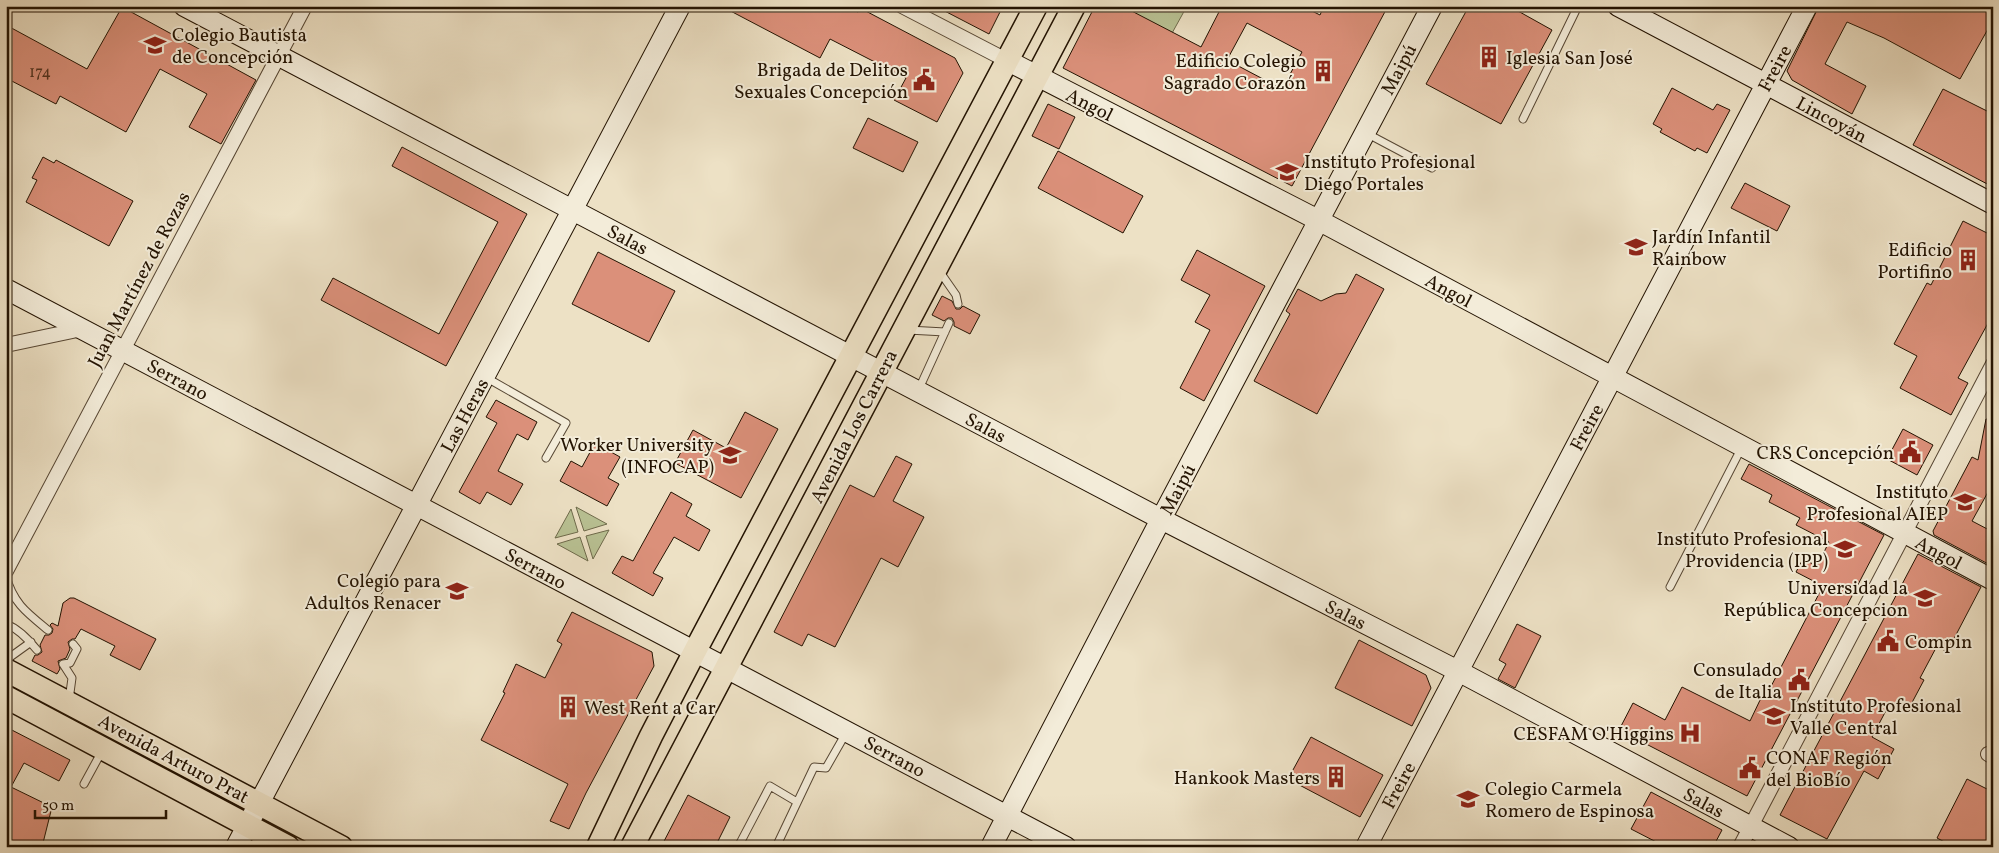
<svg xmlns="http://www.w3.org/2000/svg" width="1999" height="853" viewBox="0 0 1999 853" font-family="Vollkorn,serif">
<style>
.green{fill:#b9c294;stroke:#6e6a4b}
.building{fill:#db907a;stroke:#231302;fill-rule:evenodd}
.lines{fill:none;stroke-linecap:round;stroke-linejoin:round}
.lane-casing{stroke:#564633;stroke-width:9}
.street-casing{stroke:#564633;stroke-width:16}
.secondary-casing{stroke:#231302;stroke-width:22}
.primary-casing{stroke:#231302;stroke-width:25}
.lane{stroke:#f3ecd9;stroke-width:7}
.street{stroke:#f3ecd9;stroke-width:14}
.secondary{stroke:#f3ecd9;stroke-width:20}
.primary{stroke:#ede1c5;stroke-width:22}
.labels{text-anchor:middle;stroke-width:4;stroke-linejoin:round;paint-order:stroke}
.number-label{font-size:16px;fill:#513220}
.poi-label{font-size:19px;fill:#231302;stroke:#f3ecd9;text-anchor:end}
.street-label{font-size:19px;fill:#231302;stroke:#f3ecd9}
</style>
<rect width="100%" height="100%" fill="#ede1c5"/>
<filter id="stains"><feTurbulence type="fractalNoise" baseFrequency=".004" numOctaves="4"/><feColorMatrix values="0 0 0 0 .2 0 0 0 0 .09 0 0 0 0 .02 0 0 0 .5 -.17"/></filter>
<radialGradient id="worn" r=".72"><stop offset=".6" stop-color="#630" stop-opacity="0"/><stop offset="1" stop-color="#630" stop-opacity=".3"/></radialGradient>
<!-- green -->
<path class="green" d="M 1117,6 L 1187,6 L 1171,35 Z
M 576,507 L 607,524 L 584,531 Z
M 571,509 L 578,532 L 555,538 Z
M 609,530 L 593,559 L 586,536 Z
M 580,537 L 588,561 L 557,544 Z"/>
<!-- building -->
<path class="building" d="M 721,6 L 846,6 L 858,12 L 860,8 L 955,58 L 963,73 L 937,122 L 894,100 L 906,78 L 830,39 L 820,58 Z
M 935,6 L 1003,6 L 989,34 Z
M 1095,6 L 1122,6 L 1201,47 L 1222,6 L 1302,6 L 1320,15 L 1324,6 L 1388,6 L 1292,186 L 1063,68 ZM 1247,23 L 1302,52 L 1282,89 L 1227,60 Z
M 1469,6 L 1509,6 L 1552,30 L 1501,124 L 1426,84 Z
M 1819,6 L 1993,6 L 1993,20 L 1960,79 L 1884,38 L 1847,22 L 1825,64 L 1866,86 L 1852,114 L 1792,80 L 1787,71 Z
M 122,7 L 256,80 L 221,144 L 189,127 L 207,94 L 160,69 L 126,132 L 60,96 L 56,104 L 6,78 L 6,25 L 87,69 Z
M 1672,88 L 1713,110 L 1717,104 L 1730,110 L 1707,153 L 1697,148 L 1695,151 L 1660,132 L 1662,129 L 1653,124 Z
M 1943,89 L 1993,114 L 1993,187 L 1913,145 Z
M 1048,104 L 1075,117 L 1059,149 L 1032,136 Z
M 868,118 L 918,142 L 903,172 L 853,148 Z
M 402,147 L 527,214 L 446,366 L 321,300 L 333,278 L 439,334 L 498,222 L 392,166 Z
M 1058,151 L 1143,196 L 1123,233 L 1038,188 Z
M 43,157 L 54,163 L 56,160 L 133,201 L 109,246 L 26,202 L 37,180 L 32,178 Z
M 1745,183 L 1790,206 L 1777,231 L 1731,208 Z
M 1963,221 L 1993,236 L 1993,314 L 1958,378 L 1968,383 L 1951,415 L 1900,388 L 1917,356 L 1894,344 L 1927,283 L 1931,285 Z
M 1197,250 L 1265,286 L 1204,401 L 1180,388 L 1210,330 L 1195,322 L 1210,295 L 1181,280 Z
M 598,252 L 675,291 L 649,342 L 572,304 Z
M 1356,274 L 1384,289 L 1317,414 L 1254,381 L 1290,314 L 1286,311 L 1298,289 L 1321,301 L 1336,294 L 1346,293 Z
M 942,296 L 952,301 L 956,309 L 960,309 L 963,306 L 980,315 L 970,334 L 954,326 L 954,322 L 952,318 L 948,318 L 944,321 L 932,315 Z
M 496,400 L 537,422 L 528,440 L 517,434 L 498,471 L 523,484 L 511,505 L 487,492 L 480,504 L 459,492 L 497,423 L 486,417 Z
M 745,412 L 778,429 L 741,498 L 675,463 L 693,430 L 726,448 Z
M 1986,419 L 1993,420 L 1993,483 L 1972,521 L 1993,532 L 1992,566 L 1934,535 L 1933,531 L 1972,457 L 1978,460 Z
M 1903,429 L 1933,445 L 1917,475 L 1887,459 Z
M 595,443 L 620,457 L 608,478 L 619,484 L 607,506 L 560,481 L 571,461 L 582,467 Z
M 896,456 L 912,464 L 893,501 L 924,517 L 898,567 L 881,558 L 835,647 L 808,634 L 802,646 L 774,632 L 850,485 L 874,497 Z
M 1749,464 L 1884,535 L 1747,796 L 1619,730 L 1633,703 L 1665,720 L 1682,687 L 1750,721 L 1762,696 L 1765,698 L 1823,586 L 1796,572 L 1803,559 L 1817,566 L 1829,542 L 1796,525 L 1800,518 L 1769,502 L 1772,495 L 1741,479 Z
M 671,492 L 692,504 L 686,516 L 710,530 L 699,551 L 674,537 L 653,573 L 663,578 L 653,596 L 612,573 L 622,556 L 633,561 Z
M 1918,554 L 1981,587 L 1947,652 L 1937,646 L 1920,678 L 1924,680 L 1907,712 L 1890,703 L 1872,737 L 1894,749 L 1878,779 L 1864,771 L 1827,839 L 1780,815 Z
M 70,598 L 74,598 L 156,639 L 140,670 L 110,655 L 115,646 L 81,629 L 75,639 L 72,639 L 68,642 L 70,649 L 66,658 L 58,661 L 60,669 L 57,674 L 32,661 L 35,655 L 38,655 L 42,652 L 40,645 L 45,635 L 49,635 L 52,633 L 53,629 L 50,625 L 52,623 L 58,626 L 63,603 Z
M 572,612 L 652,652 L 654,666 L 586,793 L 569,829 L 550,821 L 568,784 L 481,740 L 505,693 L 503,692 L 516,664 L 545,678 L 562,644 L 557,641 Z
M 1517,624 L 1541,636 L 1515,688 L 1498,679 L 1506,664 L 1499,660 Z
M 1359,640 L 1426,675 L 1431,688 L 1412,726 L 1335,688 Z
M 6,727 L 70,760 L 59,781 L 24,763 L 11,787 L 52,807 L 42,847 L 6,847 Z
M 1311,737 L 1383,775 L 1360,817 L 1288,779 Z
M 1967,779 L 1993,792 L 1993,847 L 1954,847 L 1937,838 Z
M 1651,792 L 1722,830 L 1713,847 L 1666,847 L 1631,829 Z
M 688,795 L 730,817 L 715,847 L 661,847 Z"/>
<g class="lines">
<!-- lane casing -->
<g class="lane-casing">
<path id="lane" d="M 1523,119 L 1578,6
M 1366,133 L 1432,168
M 940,272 L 956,295 L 958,304
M 908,330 L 945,332
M 487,378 L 566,423 L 546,458
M 918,391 L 949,323
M 6,576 C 13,603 27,613 48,630
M 1670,587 L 1742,447
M 6,624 C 19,629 29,640 37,650
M 6,660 L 31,642
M 69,700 L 72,678 L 63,664 L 70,663 L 77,649 L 73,644
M 84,784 L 102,751
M 738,847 L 770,786 L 797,802
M 776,847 L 814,767 L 826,768 L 846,733"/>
</g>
<!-- street casing -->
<g class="street-casing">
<path id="street" d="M 902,6 L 1008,61
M 6,345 L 82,329
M 6,571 L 305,6
M 1988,754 L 1993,757
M 1740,847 L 1993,364"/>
</g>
<!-- secondary casing -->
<g class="secondary-casing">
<path id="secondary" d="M 184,6 L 1161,519 L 1458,671 L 1789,847
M 1618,6 L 1993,204
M 1008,61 L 1320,221 L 1993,580
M 6,289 L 1066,847
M 236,847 L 680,6
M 991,847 L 1161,519 L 1432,6
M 1366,847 L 1807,6"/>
</g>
<!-- primary casing -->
<g class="primary-casing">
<path id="primary" d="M 6,670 L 341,847
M 6,697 L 288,847
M 598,847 L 651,736 L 695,651 L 1036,6
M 632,847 L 1074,6"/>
</g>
<!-- lane -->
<use href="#lane" class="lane"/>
<!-- street -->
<use href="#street" class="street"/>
<!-- secondary -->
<use href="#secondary" class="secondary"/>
<!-- primary -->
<use href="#primary" class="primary"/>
</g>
<!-- icons -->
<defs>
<g id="university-bare" transform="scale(1.725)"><path d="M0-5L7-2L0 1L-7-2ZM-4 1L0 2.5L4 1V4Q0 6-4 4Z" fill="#8f2418" stroke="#f3ecd9" stroke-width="2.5" paint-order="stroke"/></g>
<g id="building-bare" transform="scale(1.725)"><path d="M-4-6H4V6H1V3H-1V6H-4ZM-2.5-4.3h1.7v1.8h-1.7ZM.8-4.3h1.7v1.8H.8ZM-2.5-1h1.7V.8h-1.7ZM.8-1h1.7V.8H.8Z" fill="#8f2418" stroke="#f3ecd9" stroke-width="2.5" paint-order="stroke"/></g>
<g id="civic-bare" transform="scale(1.725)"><path d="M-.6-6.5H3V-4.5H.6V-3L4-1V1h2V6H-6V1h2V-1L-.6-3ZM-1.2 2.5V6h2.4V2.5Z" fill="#8f2418" stroke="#f3ecd9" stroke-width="2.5" paint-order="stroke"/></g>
<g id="school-bare" transform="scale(1.725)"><path d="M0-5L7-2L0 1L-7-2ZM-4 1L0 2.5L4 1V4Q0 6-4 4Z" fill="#8f2418" stroke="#f3ecd9" stroke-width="2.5" paint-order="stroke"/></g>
<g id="hospital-bare" transform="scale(1.725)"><path d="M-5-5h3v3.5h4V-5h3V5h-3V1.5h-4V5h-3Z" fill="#8f2418" stroke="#f3ecd9" stroke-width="2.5" paint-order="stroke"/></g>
</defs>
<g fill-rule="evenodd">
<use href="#university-bare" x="155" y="45"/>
<use href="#building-bare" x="1489" y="57"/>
<use href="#building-bare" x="1323" y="71"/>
<use href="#civic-bare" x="924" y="80"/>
<use href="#school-bare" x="1287" y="172"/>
<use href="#school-bare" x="1636" y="247"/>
<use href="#building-bare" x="1968" y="260"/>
<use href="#civic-bare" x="1910" y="452"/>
<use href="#school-bare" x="730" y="455"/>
<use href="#university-bare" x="1965" y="502"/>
<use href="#university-bare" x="1845" y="549"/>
<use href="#school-bare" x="457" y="591"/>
<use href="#university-bare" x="1925" y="598"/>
<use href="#civic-bare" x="1888" y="641"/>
<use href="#civic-bare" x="1799" y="680"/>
<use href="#building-bare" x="568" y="707"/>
<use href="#university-bare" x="1774" y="716"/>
<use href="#hospital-bare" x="1690" y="733"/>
<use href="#civic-bare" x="1750" y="768"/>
<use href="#building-bare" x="1336" y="777"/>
<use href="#school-bare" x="1468" y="799"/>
</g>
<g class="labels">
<!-- number labels -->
<g class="number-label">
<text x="40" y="77">174</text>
</g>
<!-- poi labels -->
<g class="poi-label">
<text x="172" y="41" text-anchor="start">Colegio Bautista<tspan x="172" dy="22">de Concepción</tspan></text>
<text x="1506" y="64" text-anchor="start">Iglesia San José</text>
<text x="1306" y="67">Edificio Colegio<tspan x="1306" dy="22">Sagrado Corazón</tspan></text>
<text x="908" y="76">Brigada de Delitos<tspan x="908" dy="22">Sexuales Concepción</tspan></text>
<text x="1304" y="168" text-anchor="start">Instituto Profesional<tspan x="1304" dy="22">Diego Portales</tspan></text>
<text x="1652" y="243" text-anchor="start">Jardín Infantil<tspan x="1652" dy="22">Rainbow</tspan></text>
<text x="1952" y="256">Edificio<tspan x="1952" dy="22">Portifino</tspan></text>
<text x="714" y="451">Worker University<tspan x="714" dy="22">(INFOCAP)</tspan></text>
<text x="1894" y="459">CRS Concepción</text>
<text x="1948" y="498">Instituto<tspan x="1948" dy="22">Profesional AIEP</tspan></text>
<text x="1828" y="545">Instituto Profesional<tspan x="1828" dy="22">Providencia (IPP)</tspan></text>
<text x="441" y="587">Colegio para<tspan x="441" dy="22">Adultos Renacer</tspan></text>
<text x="1908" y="594">Universidad la<tspan x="1908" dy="22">República Concepcion</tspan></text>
<text x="1905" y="648" text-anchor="start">Compin</text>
<text x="1782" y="676">Consulado<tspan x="1782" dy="22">de Italia</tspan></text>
<text x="1790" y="712" text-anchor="start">Instituto Profesional<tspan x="1790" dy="22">Valle Central</tspan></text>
<text x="584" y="714" text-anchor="start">West Rent a Car</text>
<text x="1674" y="740">CESFAM O'Higgins</text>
<text x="1766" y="764" text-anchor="start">CONAF Región<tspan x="1766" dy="22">del BioBío</tspan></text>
<text x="1320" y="784">Hankook Masters</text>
<text x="1485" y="795" text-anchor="start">Colegio Carmela<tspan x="1485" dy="22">Romero de Espinosa</tspan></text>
</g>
<!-- street labels -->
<g class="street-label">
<text transform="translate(1774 68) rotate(-62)" y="7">Freire</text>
<text transform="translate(1398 69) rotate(-62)" y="7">Maipú</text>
<text transform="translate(1090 104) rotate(27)" y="7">Angol</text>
<text transform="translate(1832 119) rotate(28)" y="7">Lincoyán</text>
<text transform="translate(628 239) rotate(28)" y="7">Salas</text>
<text transform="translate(138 279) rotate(-62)" y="7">Juan Martínez de Rozas</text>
<text transform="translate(1449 290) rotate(28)" y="7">Angol</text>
<text transform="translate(178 379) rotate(28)" y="7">Serrano</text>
<text transform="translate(464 415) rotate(-62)" y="7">Las Heras</text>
<text transform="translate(853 426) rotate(-63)" y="7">Avenida Los Carrera</text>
<text transform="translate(986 427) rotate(28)" y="7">Salas</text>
<text transform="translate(1586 427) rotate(-62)" y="7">Freire</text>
<text transform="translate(1177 489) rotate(-62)" y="7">Maipú</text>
<text transform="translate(1939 552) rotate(28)" y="7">Angol</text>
<text transform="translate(536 568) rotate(28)" y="7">Serrano</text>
<text transform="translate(1346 614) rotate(27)" y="7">Salas</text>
<text transform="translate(895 756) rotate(28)" y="7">Serrano</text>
<text transform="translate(174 758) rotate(28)" y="7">Avenida Arturo Prat</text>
<text transform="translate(1398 785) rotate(-62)" y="7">Freire</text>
<text transform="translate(1704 802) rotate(28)" y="7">Salas</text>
</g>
</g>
<!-- margin -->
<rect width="1999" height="853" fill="none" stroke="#ede1c5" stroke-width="25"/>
<rect x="8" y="8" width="1984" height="838" fill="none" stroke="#231302" stroke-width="2.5"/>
<rect x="12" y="12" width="1974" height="828" fill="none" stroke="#231302"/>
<!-- scale -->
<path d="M35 810v8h131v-8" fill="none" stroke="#231302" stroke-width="2.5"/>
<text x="42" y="810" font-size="15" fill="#231302" stroke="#f3ecd9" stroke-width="4" paint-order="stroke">50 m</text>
<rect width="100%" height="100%" filter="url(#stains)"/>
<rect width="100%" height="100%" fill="url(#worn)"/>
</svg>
